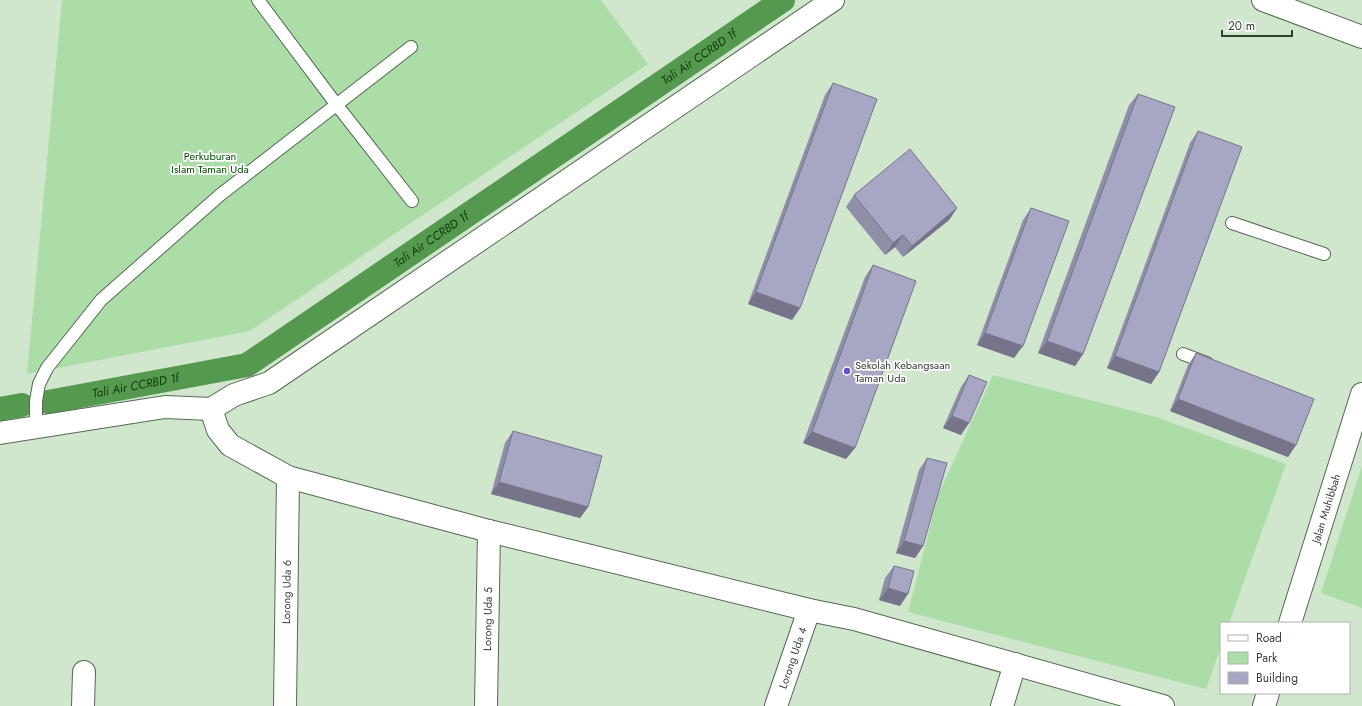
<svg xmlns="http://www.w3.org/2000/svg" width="1362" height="706" viewBox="0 0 1362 706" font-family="Jost,sans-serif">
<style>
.green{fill:#acdca7}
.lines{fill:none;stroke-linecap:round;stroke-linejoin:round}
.canal{stroke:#559850;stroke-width:24}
.service-casing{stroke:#556953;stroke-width:14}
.minor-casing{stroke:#556953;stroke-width:24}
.service{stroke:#fff;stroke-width:12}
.minor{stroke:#fff;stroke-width:22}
.wall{fill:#908fa8}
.shaded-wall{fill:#757488}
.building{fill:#a7a6c3;stroke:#757488}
.poi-dot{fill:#6950c9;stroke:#fff;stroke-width:1.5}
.labels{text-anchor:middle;stroke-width:3.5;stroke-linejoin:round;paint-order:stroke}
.park-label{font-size:11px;fill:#024e01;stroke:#fff}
.poi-label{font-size:11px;fill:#353e34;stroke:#fff;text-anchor:start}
.street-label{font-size:11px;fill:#353e34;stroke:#fff}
.water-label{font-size:12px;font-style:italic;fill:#0a3a08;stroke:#fff}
</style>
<rect width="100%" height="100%" fill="#d0e7ce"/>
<!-- green -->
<path class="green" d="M 62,0 L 601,0 L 648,64 L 250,331 L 27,374 Z
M 993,375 L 1156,417 L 1286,464 L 1229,623 L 1221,623 L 1221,646 L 1206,689 L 908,612 L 939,493 Z
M 1362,466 L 1362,608 L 1321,593 Z"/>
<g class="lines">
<!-- canal -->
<g class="canal">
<path id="s1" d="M 48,402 L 247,365 L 783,0"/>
<path d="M 0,409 L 22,405"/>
</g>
<!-- service casing -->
<g class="service-casing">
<path id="service" d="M 258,0 L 336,104 L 412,201
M 1232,223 L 1324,254
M 1183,354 L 1207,363
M 36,427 L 36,401 L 39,384 L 47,368 L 101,300 L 220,195 L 411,47"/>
</g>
<!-- minor casing -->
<g class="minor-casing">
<g id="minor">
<path d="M 1263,0 L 1362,37"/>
<path d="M 211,409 L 218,430 L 230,445 L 288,477 L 489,531 L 809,610 L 854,619 L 1163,706"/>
<path d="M 0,433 L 165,407 L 211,409 L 234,395 L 269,383 L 833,0"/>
<path id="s2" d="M 1290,623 L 1362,394"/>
<path d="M 83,706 L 84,672"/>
<path id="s3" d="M 285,706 L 288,477"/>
<path id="s4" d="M 486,706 L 489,531"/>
<path id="s5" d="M 776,706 L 809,610"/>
<path d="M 1002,706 L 1015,664"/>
<path d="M 1264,706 L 1268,693"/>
</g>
</g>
<!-- service -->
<use href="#service" class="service"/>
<!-- minor -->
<use href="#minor" class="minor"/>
</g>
<!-- wall -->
<path class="wall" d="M 833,83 L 800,308 L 792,320 L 748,304 L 825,95 Z
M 1138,94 L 1083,354 L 1075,366 L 1038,353 L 1129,105 Z
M 1198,131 L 1159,372 L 1151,384 L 1107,368 L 1190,143 Z
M 854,195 L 957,208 L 949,220 L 903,257 L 895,247 L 885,255 L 846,207 Z
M 1031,208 L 1014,358 L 977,345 L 1023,220 Z
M 873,265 L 846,459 L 803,443 L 865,277 Z
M 1196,353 L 1296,445 L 1288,457 L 1170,411 L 1188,365 Z
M 969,375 L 961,435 L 943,428 L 961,387 Z
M 513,431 L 588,507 L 580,518 L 491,494 L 505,443 Z
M 927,458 L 923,546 L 915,558 L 896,553 L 919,470 Z
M 894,566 L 900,606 L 879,600 L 885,578 Z"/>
<!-- shaded-wall -->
<path class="shaded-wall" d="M 957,208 L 949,220 L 903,257 L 912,246 Z
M 903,235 L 895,247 L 885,255 L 893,243 Z
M 756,292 L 800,308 L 792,320 L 748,304 Z
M 985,333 L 1023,346 L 1014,358 L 977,345 Z
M 1047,341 L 1083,354 L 1075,366 L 1038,353 Z
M 1115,356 L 1159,372 L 1151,384 L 1107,368 Z
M 1178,399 L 1296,445 L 1288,457 L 1170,411 Z
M 952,416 L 969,423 L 961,435 L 943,428 Z
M 812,432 L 855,448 L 846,459 L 803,443 Z
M 499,482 L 588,507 L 580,518 L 491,494 Z
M 904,541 L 923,546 L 915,558 L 896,553 Z
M 888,588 L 908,594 L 900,606 L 879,600 Z"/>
<!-- building -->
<path class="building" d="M 833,83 L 877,99 L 800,308 L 756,292 Z
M 1138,94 L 1175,107 L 1083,354 L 1047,341 Z
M 1198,131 L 1242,147 L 1159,372 L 1115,356 Z
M 910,149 L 957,208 L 912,246 L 903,235 L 893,243 L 854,195 Z
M 1031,208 L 1069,221 L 1023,346 L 985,333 Z
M 873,265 L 916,281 L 855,448 L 812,432 Z
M 1196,353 L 1314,399 L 1296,445 L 1178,399 Z
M 969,375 L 987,382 L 969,423 L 952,416 Z
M 513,431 L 602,456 L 588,507 L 499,482 Z
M 927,458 L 947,463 L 923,546 L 904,541 Z
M 894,566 L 914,571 L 908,594 L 888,588 Z"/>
<!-- markers -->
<circle class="poi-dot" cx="847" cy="371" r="4"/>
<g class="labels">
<!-- park labels -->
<g class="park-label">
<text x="210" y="160">Perkuburan<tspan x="210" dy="13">Islam Taman Uda</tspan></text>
</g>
<!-- poi labels -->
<g class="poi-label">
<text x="855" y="369">Sekolah Kebangsaan<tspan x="855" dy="13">Taman Uda</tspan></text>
</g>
<!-- street labels -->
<g class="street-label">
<text dy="4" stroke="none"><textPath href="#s2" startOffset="120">Jalan Muhibbah</textPath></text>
<text dy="4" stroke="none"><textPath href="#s3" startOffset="114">Lorong Uda 6</textPath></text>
<text dy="4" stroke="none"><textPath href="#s4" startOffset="87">Lorong Uda 5</textPath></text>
<text dy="4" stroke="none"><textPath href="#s5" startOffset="51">Lorong Uda 4</textPath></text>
</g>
<!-- water labels -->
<g class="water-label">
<text dy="4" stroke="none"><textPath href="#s1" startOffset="749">Tali Air CCRBD 1f</textPath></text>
<text dy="4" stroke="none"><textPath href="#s1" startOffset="425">Tali Air CCRBD 1f</textPath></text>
<text dy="4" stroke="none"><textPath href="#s1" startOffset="89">Tali Air CCRBD 1f</textPath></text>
</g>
</g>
<!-- legend -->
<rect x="1220" y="622" width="130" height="72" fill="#ffffff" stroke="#aeb2ae"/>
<rect x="1228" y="635" width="20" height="6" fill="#ffffff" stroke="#aeb2ae"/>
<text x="1256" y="642" font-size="12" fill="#353e34">Road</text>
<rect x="1228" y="652" width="20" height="12" fill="#acdca7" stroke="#aeb2ae"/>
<text x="1256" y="662" font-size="12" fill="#353e34">Park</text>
<rect x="1228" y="672" width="20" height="12" fill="#a7a6c3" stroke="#aeb2ae"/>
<text x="1256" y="682" font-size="12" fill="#353e34">Building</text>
<!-- scale -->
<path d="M1222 30v6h70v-6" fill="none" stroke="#353e34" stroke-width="2"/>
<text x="1228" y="30" font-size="12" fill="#353e34" stroke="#ffffff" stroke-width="3" paint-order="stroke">20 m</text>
</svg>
